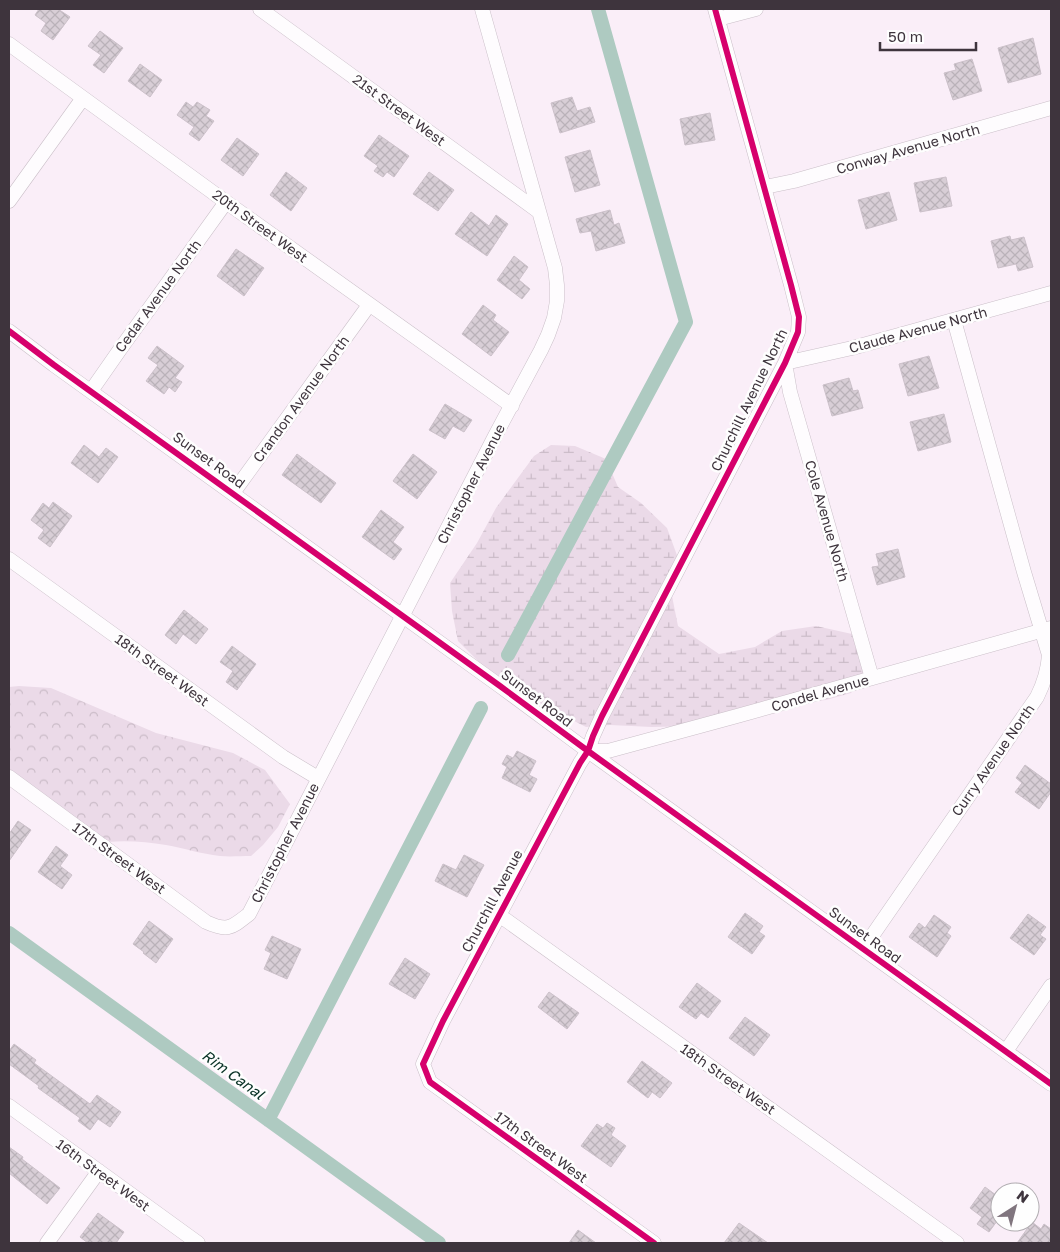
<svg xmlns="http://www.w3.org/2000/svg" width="1060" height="1252" viewBox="0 0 1060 1252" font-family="'Golos Text',sans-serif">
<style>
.forest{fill:url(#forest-crowns)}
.wetland{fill:url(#wetland-marsh)}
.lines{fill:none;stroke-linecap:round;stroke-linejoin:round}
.canal{stroke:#aecac1;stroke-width:14}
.building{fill:url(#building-cross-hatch);stroke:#ccc1ca}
.minor-casing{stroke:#cabfc8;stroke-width:15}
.minor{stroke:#fefcfe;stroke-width:14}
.cycleway-casing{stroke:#fefefe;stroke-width:9}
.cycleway{stroke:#d6006c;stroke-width:6}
.labels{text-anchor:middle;stroke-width:5;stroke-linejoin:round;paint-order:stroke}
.street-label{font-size:14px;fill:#3e343d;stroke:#fefefe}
.water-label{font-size:15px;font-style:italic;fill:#093226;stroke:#fefefe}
</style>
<defs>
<pattern id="forest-crowns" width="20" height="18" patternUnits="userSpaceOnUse" patternTransform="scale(1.25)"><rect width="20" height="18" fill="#ebdae8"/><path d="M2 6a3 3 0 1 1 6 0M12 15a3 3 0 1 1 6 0" fill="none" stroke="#cbbcc8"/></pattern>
<pattern id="wetland-marsh" width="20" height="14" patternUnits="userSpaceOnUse" patternTransform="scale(1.25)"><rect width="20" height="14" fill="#ebdae8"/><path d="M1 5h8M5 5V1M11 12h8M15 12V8" fill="none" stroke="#cbbcc8"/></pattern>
<pattern id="building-cross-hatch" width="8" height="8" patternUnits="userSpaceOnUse" patternTransform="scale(1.25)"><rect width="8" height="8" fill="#d8ced6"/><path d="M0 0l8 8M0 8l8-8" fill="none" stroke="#bab2b9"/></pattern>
</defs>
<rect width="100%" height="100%" fill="#faeef8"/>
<!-- forest -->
<path class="forest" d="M 19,686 L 51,688 L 156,733 L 233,753 L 265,770 L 290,804 L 278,827 L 263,845 L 251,856 C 240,856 230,857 220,856 C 201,854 184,848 166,845 C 147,842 127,840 108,842 L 9,770 L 9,687 Z"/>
<!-- wetland -->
<path class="wetland" d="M 551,445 L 575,446 L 606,459 L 618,487 L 641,503 L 667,528 L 678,558 L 672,596 L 678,626 L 719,654 L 755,647 L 782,631 L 816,626 L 852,634 L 863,652 L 867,675 L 851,693 L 826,700 L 777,705 L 697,726 L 652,727 L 610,725 L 586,727 L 511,689 L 491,674 L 458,641 L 452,611 L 450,583 L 477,543 L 496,508 L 534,456 Z"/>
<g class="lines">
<!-- canal -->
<path class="canal" d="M 508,655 L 686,322 L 598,9
M 9,933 L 439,1243
M 268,1120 L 481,708"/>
</g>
<!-- building -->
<path class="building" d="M 39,9 L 58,9 L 70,17 L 53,40 L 41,31 L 46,23 L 35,15 Z
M 100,31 L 123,48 L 104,73 L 93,65 L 101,55 L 88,46 Z
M 1033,38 L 1041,74 L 1008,83 L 998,48 Z
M 972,59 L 982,91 L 953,100 L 944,73 L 956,70 L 954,64 Z
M 140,64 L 162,80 L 150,97 L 128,81 Z
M 572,97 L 577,111 L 590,107 L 595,122 L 560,133 L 551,103 Z
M 186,102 L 193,107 L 197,102 L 210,110 L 206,116 L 214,121 L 199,141 L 189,134 L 194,127 L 177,115 Z
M 710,113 L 715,140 L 685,145 L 680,119 Z
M 379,135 L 409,156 L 394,177 L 387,172 L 383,177 L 374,171 L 378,166 L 364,156 Z
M 237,138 L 259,154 L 243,176 L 221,160 Z
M 590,150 L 600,185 L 575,192 L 565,157 Z
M 286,172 L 307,188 L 291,211 L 270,195 Z
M 429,172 L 454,190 L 438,211 L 413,194 Z
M 946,177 L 952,206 L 920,212 L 914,183 Z
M 889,192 L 897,220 L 866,229 L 858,200 Z
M 610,210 L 614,225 L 619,223 L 625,243 L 596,251 L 591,231 L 580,233 L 576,219 Z
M 471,212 L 489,226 L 496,215 L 508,224 L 487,256 L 455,234 Z
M 1010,236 L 1011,240 L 1024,237 L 1033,267 L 1018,271 L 1016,264 L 998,268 L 991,241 Z
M 236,249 L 264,268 L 244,296 L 217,276 Z
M 514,256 L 528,267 L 519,280 L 530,289 L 522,299 L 497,280 Z
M 483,305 L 496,315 L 493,320 L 509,332 L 491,356 L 462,334 Z
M 157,346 L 184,366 L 175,378 L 182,382 L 175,392 L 169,387 L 164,394 L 146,381 L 158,365 L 148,358 Z
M 929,356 L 939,388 L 908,396 L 899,364 Z
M 849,378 L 853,391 L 858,390 L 863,408 L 832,416 L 823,385 Z
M 445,404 L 472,420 L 464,432 L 453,426 L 445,439 L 429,430 Z
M 944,414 L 951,442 L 918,451 L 910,422 Z
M 84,445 L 99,457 L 106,448 L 118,457 L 98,483 L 71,463 Z
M 297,454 L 336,483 L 321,503 L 282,475 Z
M 413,454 L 437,472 L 417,499 L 393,481 Z
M 53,502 L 72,516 L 50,547 L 38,538 L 44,530 L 31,520 L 43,503 L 49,508 Z
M 381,510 L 404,527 L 393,542 L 402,549 L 394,560 L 362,537 Z
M 898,549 L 905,577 L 877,585 L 872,567 L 879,566 L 876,554 Z
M 184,610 L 208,629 L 196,644 L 183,634 L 176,644 L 165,635 Z
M 232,646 L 256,664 L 237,690 L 226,682 L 233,671 L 220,662 Z
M 517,751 L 536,761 L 529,775 L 537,779 L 530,792 L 502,778 L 507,767 L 502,764 L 507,755 L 513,758 Z
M 1025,765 L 1051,784 L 1051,792 L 1039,809 L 1015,792 L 1022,783 L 1016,778 Z
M 18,821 L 31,830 L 9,861 L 9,834 Z
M 56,846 L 68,855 L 60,866 L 72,875 L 62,889 L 38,872 Z
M 464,855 L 484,865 L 467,897 L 435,881 L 443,864 L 456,870 Z
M 745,913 L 763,926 L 759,932 L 765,936 L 752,954 L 728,937 Z
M 1028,914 L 1046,927 L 1040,935 L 1046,939 L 1034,955 L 1010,938 Z
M 934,915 L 951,927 L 947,933 L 951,936 L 937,957 L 909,937 L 919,923 L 925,928 Z
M 149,921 L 173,939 L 156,963 L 143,953 L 144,952 L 133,944 Z
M 272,936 L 301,949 L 287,979 L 264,969 L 271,953 L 265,950 Z
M 405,958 L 430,974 L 415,999 L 389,984 Z
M 697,983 L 721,1001 L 708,1018 L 701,1013 L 696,1019 L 679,1007 Z
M 549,992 L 579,1013 L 567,1029 L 538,1007 Z
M 745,1017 L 770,1035 L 754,1056 L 729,1038 Z
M 14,1044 L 36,1060 L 34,1063 L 90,1104 L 97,1095 L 121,1112 L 110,1127 L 98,1119 L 90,1130 L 78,1121 L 80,1118 L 38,1088 L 39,1086 L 9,1064 L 9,1051 Z
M 642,1061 L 672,1083 L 660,1098 L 652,1092 L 648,1098 L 627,1082 Z
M 607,1123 L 615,1128 L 611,1135 L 626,1146 L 611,1167 L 581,1146 L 597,1124 L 603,1128 Z
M 9,1147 L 23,1157 L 22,1159 L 60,1188 L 47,1204 L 9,1173 Z
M 985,1187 L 1000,1198 L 1000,1217 L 989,1232 L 977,1224 L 982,1217 L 970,1208 Z
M 98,1213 L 124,1232 L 116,1243 L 88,1243 L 80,1237 Z
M 1032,1222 L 1041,1229 L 1044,1224 L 1051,1229 L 1051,1243 L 1017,1243 Z
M 739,1223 L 768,1243 L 724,1243 Z
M 578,1230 L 596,1243 L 569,1243 Z"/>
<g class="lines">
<!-- minor casing -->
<g class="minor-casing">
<path id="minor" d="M 260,9 L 538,211
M 718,19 L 756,9
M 9,44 L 226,202 L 512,406
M 765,187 L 794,181 L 1051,108
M 9,201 L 83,98
M 9,331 L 54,365 L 500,686 L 588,751 L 1051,1084
M 91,391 L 121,348 L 226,202
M 233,493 L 369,305
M 9,559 L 283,757 L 318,778
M 872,678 L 790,392 L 785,363 L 852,348 L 1051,293
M 588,751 L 608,751 L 737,716 L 1051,628
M 9,777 L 206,922 C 228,932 231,928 249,914 L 495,436 L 541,350 L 548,335 L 554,318 L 557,301 L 557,285 L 555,268 L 482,9
M 499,915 L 957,1243
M 863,949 L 1037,697 C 1044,683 1048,670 1049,655 L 1024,572 L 954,320
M 1006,1051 L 1051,986
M 9,1106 L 198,1243
M 47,1243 L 99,1171
M 654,1243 L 430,1082 L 423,1064 L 443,1021 L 580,763 L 588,751 L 593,736 L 602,716 L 785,363 L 798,332 L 799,317 L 791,285 L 715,9"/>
</g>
<!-- minor -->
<use href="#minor" class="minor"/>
<!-- cycleway casing -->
<g class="cycleway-casing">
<path id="cycleway" d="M 9,331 L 54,365 L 500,686 L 588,751 L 1051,1084
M 654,1243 L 430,1082 L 423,1064 L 443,1021 L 580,763 L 588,751 L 593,736 L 602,716 L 785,363 L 798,332 L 799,317 L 791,285 L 715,9"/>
</g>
<!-- cycleway -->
<use href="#cycleway" class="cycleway"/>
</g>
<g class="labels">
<!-- street labels -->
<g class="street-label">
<text transform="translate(399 110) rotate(36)" y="5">21st Street West</text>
<text transform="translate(908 149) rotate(-16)" y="5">Conway Avenue North</text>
<text transform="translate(260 226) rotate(36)" y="5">20th Street West</text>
<text transform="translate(158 296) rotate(-54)" y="5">Cedar Avenue North</text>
<text transform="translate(918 330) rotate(-15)" y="5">Claude Avenue North</text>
<text transform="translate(301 399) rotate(-54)" y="5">Crandon Avenue North</text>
<text transform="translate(749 400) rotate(-64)" y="5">Churchill Avenue North</text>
<text transform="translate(209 460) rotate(36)" y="5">Sunset Road</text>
<text transform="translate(471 484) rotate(-63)" y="5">Christopher Avenue</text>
<text transform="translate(827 521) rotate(74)" y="5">Cole Avenue North</text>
<text transform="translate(162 670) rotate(36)" y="5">18th Street West</text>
<text transform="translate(820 693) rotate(-16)" y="5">Condel Avenue</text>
<text transform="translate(537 698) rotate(37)" y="5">Sunset Road</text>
<text transform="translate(993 760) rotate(-55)" y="5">Curry Avenue North</text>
<text transform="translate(285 843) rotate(-63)" y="5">Christopher Avenue</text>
<text transform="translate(119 858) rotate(36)" y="5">17th Street West</text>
<text transform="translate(492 901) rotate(-62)" y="5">Churchill Avenue</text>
<text transform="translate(865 935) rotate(36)" y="5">Sunset Road</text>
<text transform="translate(728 1079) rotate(35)" y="5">18th Street West</text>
<text transform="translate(541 1147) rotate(36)" y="5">17th Street West</text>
<text transform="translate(103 1175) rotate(36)" y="5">16th Street West</text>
</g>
<!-- water labels -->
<g class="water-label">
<text transform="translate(233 1075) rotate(36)" y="5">Rim Canal</text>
</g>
</g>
<!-- border -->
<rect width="1060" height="1252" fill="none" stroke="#3e343d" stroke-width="20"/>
<!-- north arrow -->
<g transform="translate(1015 1207) rotate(36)"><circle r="24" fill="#fefefe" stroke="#b1adb1"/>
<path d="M0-4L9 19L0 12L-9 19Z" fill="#80757e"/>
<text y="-8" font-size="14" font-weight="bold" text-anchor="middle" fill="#3e343d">N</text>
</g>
<!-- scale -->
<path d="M880 42v8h96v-8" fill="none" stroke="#3e343d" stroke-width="2.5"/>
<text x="888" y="42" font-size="15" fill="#3e343d" stroke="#fefefe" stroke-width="4" paint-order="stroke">50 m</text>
</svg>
